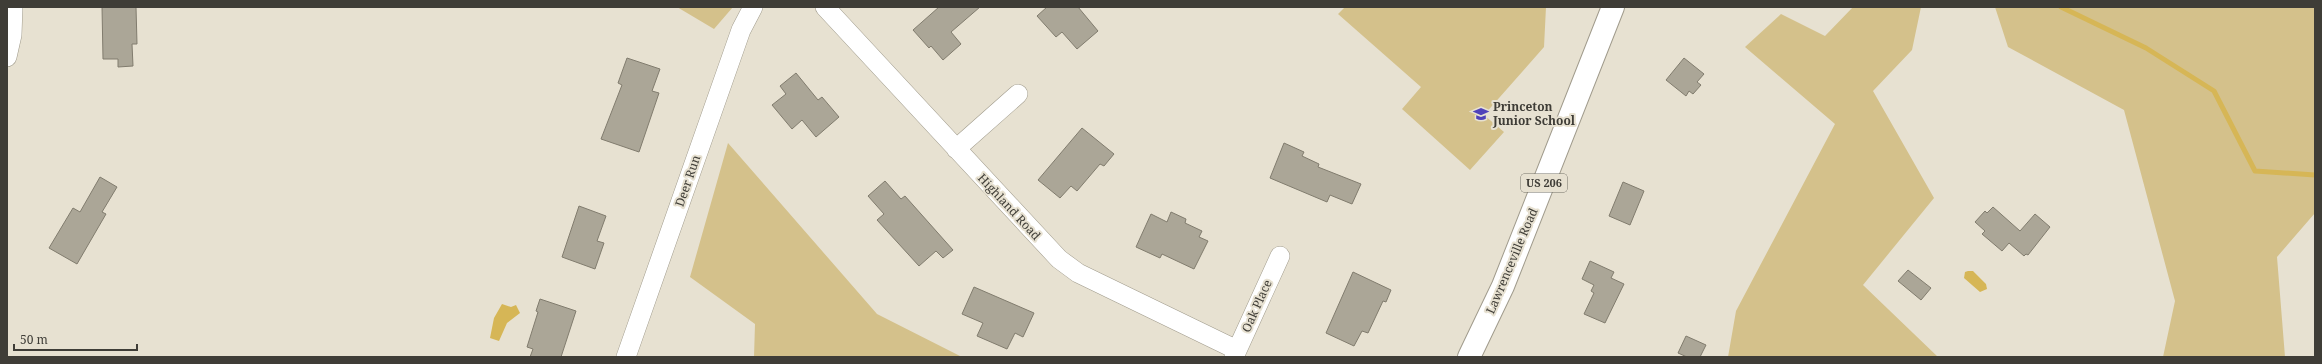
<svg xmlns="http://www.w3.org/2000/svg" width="2322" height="364" viewBox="0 0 2322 364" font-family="'Noto Serif',serif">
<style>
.green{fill:#d4c18b}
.water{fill:#d6b656}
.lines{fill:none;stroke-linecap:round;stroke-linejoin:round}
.stream{stroke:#d6b656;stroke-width:5}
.building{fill:#aba697;stroke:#817c6e}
.street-casing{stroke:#a09b8c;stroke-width:20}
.highway-casing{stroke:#a09b8c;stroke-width:24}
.street{stroke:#fff;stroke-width:19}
.highway{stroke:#fff;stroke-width:22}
.labels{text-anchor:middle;stroke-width:4;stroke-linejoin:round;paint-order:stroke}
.shield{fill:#e7e1d1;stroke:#716e65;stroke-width:1}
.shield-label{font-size:11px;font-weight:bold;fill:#3f3d37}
.poi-label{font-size:12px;font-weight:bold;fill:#3f3d37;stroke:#e7e1d1;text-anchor:start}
.street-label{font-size:12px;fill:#3f3d37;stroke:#e7e1d1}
</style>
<rect width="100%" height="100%" fill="#e7e1d1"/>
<!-- green -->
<path class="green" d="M 677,7 L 733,7 L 714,29 Z
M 1345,7 L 1546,7 L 1544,47 L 1484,115 L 1504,132 L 1470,170 L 1402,109 L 1421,87 L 1338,14 Z
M 1853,7 L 1921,7 L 1912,50 L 1873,91 L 1934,198 L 1863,285 L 1938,357 L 1728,357 L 1736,311 L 1835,124 L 1745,47 L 1781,14 L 1825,36 Z
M 1995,7 L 2315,7 L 2315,213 L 2277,257 L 2285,357 L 2163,357 L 2175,301 L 2124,110 L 2008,47 Z
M 728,143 L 877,314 L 962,357 L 754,357 L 755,324 L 690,277 Z"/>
<!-- water -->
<path class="water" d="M 1968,271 L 1973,271 L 1986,284 L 1987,289 L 1980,292 L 1964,278 L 1965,272 Z
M 502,304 L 511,307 L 516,305 L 520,313 L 507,323 L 499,341 L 490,338 L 494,318 Z"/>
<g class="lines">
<!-- stream -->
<path class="stream" d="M 2061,7 L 2146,48 L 2214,91 L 2255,171 L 2315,175"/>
</g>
<!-- building -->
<path class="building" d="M 102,7 L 136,7 L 137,44 L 132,44 L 133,66 L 118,67 L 118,59 L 103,59 Z
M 939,7 L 980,7 L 951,32 L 961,44 L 943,60 L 931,46 L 929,48 L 913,30 Z
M 1047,7 L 1078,7 L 1098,31 L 1077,49 L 1062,32 L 1056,37 L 1037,16 Z
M 627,58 L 660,69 L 652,91 L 659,93 L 639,152 L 601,139 L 622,85 L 618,83 Z
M 1684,58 L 1704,74 L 1697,82 L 1701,85 L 1693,94 L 1689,91 L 1686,96 L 1666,80 Z
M 796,73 L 818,100 L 822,97 L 839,117 L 816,137 L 802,120 L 792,129 L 772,105 L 786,94 L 780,86 Z
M 1082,128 L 1114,154 L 1104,166 L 1100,164 L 1077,191 L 1071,186 L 1060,198 L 1038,180 Z
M 1284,143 L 1304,152 L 1302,156 L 1319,164 L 1318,167 L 1361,184 L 1352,204 L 1330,195 L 1327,202 L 1270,178 Z
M 100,177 L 117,187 L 102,212 L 106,214 L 77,264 L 49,248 L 73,208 L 80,212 Z
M 885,181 L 901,199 L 905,196 L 953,250 L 943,258 L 936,251 L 919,266 L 877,220 L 884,214 L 868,196 Z
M 1623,182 L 1644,191 L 1630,225 L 1609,216 Z
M 579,206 L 606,216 L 597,241 L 604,243 L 595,269 L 562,257 Z
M 1993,207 L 2020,231 L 2035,214 L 2050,227 L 2028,255 L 2026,254 L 2024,256 L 2009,243 L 2002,251 L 1982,234 L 1985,231 L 1975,222 L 1985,211 L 1987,213 Z
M 1171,212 L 1186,219 L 1185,223 L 1202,231 L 1199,237 L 1208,241 L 1194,269 L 1162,254 L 1160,258 L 1136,247 L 1151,214 L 1167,222 Z
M 1590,261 L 1614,272 L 1611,278 L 1624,284 L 1605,323 L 1584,314 L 1594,293 L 1591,291 L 1594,285 L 1582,279 Z
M 1908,270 L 1931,288 L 1921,300 L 1898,281 Z
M 1353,272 L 1391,290 L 1386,302 L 1383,301 L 1368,333 L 1362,331 L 1354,346 L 1326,333 Z
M 974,287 L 1034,313 L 1023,337 L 1015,333 L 1007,349 L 977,336 L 983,323 L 962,314 Z
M 540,299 L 576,311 L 561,357 L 530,357 L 533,349 L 527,347 L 538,312 L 536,311 Z
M 1686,336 L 1706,345 L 1700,357 L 1687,357 L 1678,353 Z"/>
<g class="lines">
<!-- street casing -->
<g class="street-casing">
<path id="street" d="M 825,7 L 1059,259 L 1078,273 L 1237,350
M 7,57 L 12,35 L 13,7
M 956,149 L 1018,94
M 626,357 L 741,30 L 753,7
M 1234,357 L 1280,256"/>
</g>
<!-- highway casing -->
<g class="highway-casing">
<path id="highway" d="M 1469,357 L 1503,286 L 1613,7"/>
</g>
<!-- street -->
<use href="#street" class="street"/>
<!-- highway -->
<use href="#highway" class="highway"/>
</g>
<!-- icons -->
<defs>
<g id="school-bare" transform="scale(1.2)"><path d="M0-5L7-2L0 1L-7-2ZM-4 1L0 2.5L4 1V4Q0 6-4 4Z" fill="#5042ba" stroke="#e7e1d1" stroke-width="2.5" paint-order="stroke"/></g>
</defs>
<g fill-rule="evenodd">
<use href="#school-bare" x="1481" y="114"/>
</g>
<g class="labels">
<!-- shield labels -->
<rect class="shield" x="1521" y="174" width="46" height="18" rx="3"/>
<g class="shield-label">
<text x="1544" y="187">US 206</text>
</g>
<!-- poi labels -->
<g class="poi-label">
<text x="1493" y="111">Princeton<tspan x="1493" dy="14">Junior School</tspan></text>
</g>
<!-- street labels -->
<g class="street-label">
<text transform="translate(688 181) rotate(-71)" y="4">Deer Run</text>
<text transform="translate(1009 207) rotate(47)" y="4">Highland Road</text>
<text transform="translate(1512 261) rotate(-67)" y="4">Lawrenceville Road</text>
<text transform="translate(1257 306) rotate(-66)" y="4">Oak Place</text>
</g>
</g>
<!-- border -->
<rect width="2322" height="364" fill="none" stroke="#3f3d37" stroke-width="16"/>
<!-- scale -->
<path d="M14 344v6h123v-6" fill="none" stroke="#3f3d37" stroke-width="2"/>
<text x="20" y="344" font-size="12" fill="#3f3d37" stroke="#e7e1d1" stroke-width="3" paint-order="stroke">50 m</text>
</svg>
